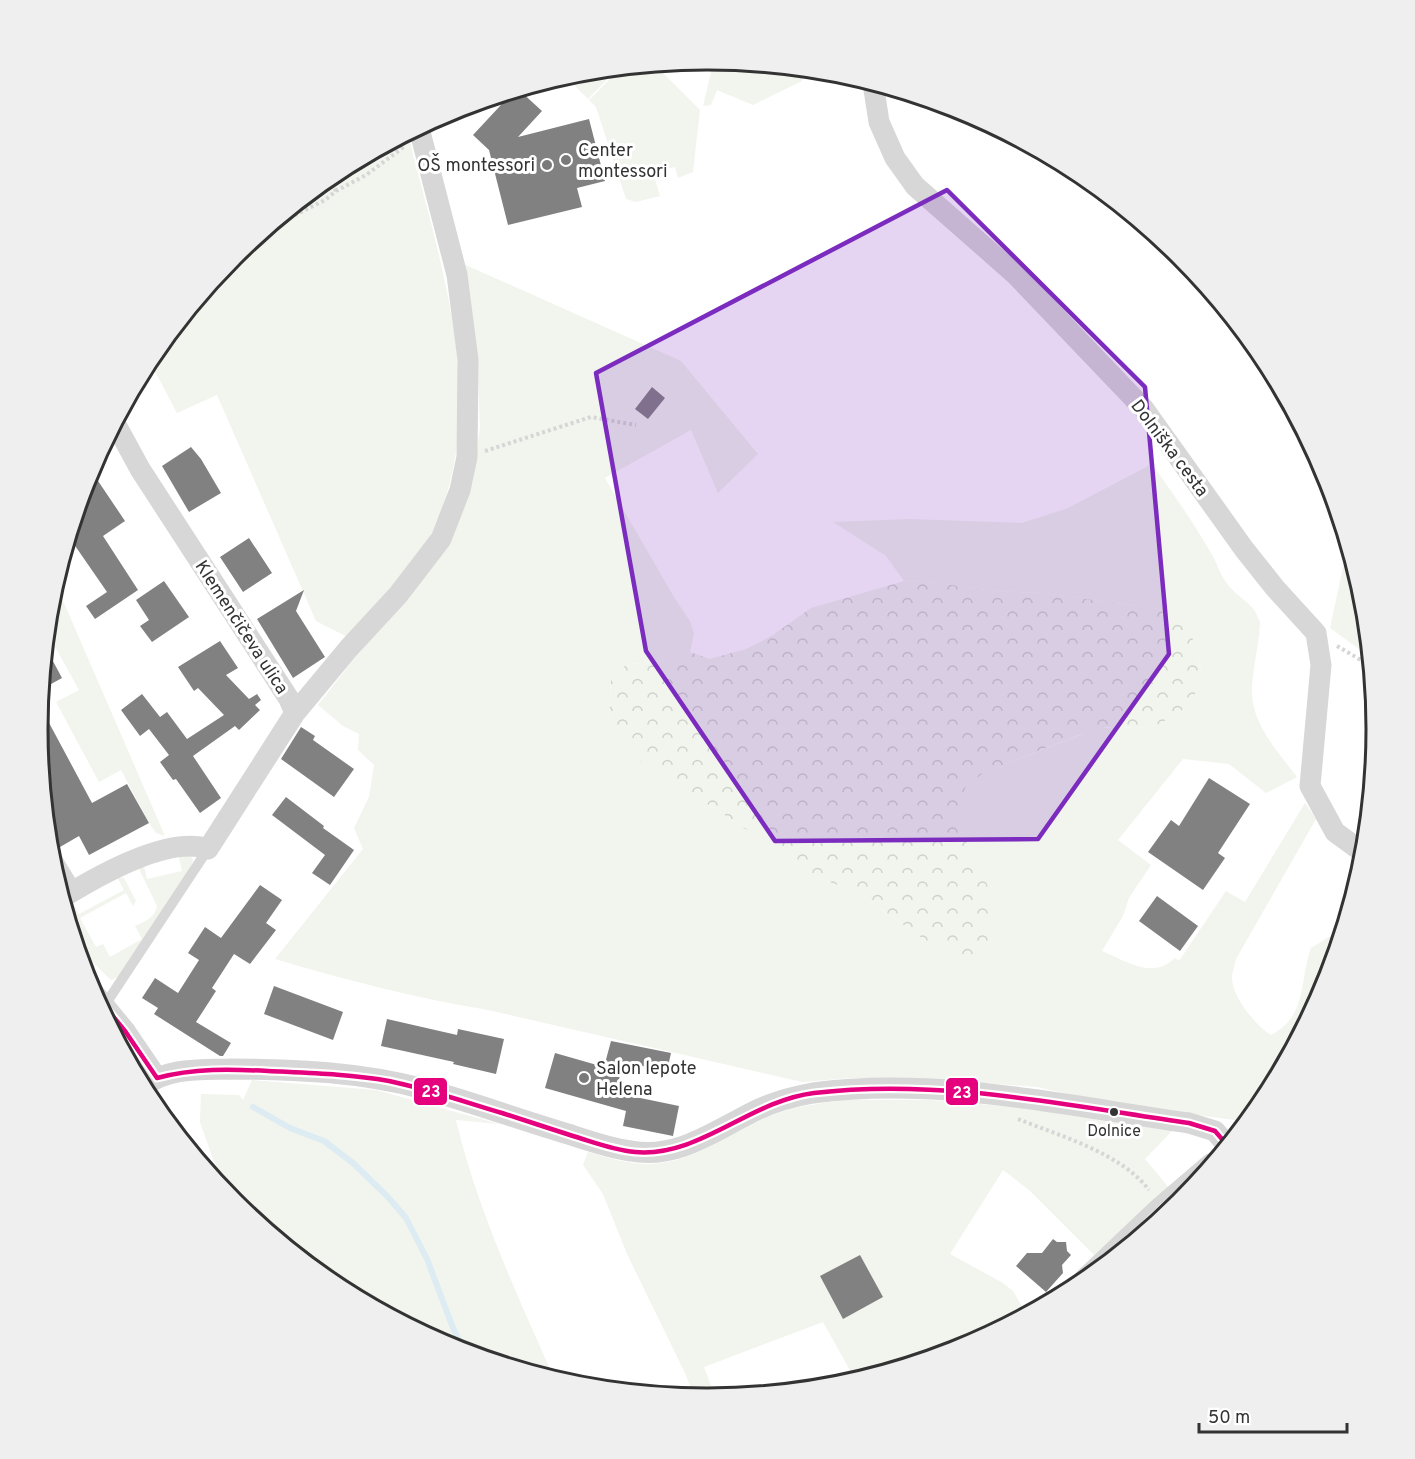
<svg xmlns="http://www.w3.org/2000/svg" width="1415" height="1459" viewBox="0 0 1415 1459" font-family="Overpass,sans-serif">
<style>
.green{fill:#f1f5ed}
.forest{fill:url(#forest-crowns)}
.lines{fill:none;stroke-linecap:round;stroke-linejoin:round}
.stream{stroke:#ddebf3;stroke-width:6}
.building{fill:#818181}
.path{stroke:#d6d6d6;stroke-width:4;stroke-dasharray:3 3;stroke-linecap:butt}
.service{stroke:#d7d7d7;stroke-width:10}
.minor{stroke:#d7d7d7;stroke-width:21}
.tertiary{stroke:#d7d7d7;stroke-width:26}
.bus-1-casing{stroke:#fff;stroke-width:9}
.bus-1{stroke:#e5007d;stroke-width:4.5}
.marked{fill:#7b2cbf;fill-opacity:0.2;stroke:#7b2cbf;stroke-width:4.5;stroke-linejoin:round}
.poi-dot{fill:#7a7a7a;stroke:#fff;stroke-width:2}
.bus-dot{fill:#333;stroke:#fff;stroke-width:2}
.labels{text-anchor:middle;stroke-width:6;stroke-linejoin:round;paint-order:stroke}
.bus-label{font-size:16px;fill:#333;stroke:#fff}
.poi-label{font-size:18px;fill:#333;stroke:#fff;text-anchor:start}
.street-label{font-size:18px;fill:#333;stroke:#fff}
.rim{fill:none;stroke:#333;stroke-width:3}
.line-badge{stroke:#fff;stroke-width:2}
.badge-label{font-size:16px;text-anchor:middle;font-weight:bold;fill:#fff}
</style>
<defs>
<pattern id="forest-crowns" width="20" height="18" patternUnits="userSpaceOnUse" patternTransform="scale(1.5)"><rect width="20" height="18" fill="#f1f5ed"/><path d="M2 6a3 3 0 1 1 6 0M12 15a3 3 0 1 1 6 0" fill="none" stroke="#cfd2cc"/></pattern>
</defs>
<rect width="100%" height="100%" fill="#fff"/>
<!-- green -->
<path class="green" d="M 714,60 L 803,69 L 802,81 L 753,105 L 717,90 L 711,105 L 703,106 Z
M 655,65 L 700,110 L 693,172 L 678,178 L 675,167 L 653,173 L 660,196 L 636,202 L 626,199 L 596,107 L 589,100 L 621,68 Z
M 618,68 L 588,99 L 565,76 L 577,72 Z
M 408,134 C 437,254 489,396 438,518 C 434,526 432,535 427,543 C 406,578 378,608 349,638 L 316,621 L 217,395 L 177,413 L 149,360 L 234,255 L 336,172 Z
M 459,262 L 681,361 L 758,454 L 718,493 L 691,430 L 605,478 L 674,597 L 690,621 L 694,633 L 690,652 L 656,662 L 627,664 L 611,678 L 609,722 L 651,771 L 714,808 L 817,877 L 858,893 L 925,940 L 980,870 L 962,832 L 961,821 L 962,795 L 966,787 L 975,778 L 983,773 L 1096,729 L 1114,727 L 1145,728 L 1155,726 L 1201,671 L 1195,643 L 1159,609 L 1044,593 L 990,591 L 939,583 L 904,581 L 886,556 L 833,522 L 908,519 L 1022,523 L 1068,508 L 1152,464 C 1173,493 1193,522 1211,553 C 1217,562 1219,573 1226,582 C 1238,600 1254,601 1260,623 C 1259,645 1253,666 1252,688 C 1250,722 1277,751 1297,777 L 1266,793 L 1229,764 L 1183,759 L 1118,840 L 1151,865 L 1129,898 L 1123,916 L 1102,951 C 1126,961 1152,980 1175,958 L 1179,961 L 1226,891 L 1245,902 L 1305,803 L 1316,819 L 1236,959 C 1235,965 1232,972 1232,978 C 1232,997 1256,1026 1271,1035 C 1308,1016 1299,981 1311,948 L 1332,935 L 1341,937 L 1326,986 L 1264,1102 L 1248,1122 L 1104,1102 L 1037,1087 L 928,1079 L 851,1078 L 802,1082 L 488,1010 C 416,998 346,980 275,959 L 363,849 L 354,828 L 369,797 L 374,765 L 358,750 L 359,734 L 343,726 L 318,705 L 357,655 L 410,595 L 454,527 L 472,485 L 480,428 L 478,376 Z
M 1348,544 L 1365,599 L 1370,657 L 1330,628 Z
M 54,585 L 64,603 L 165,836 L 156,833 L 149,823 L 121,770 L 99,782 L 56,702 L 79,690 L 47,632 L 50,598 Z
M 178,853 L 191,854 L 193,861 L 191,866 L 118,977 L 111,980 L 77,947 L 64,906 L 72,901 L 79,914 L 124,890 L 117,877 L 124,878 L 136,901 L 133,906 L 126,893 L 80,918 L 96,947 L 103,944 L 110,957 L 142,939 L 135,926 C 145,921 155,918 157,906 L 139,869 L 143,862 L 147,879 L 182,871 Z
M 252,1080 L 376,1090 L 499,1124 L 456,1120 C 477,1209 518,1297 555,1380 L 451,1348 L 335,1286 L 235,1204 L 213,1159 L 200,1122 L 201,1094 L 239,1095 L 243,1100 Z
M 843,1100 L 930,1100 L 1014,1107 L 1174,1129 L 1145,1159 L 1170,1189 L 1094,1255 L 1029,1190 L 1003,1170 L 950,1254 L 1003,1283 L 1013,1291 L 1027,1315 L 964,1349 L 856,1381 L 823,1322 L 704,1367 L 716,1399 L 695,1398 L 685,1373 L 627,1254 L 603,1194 L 583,1165 L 588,1152 C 607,1157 627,1164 647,1164 C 693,1164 730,1132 771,1116 C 794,1106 818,1104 843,1100 Z"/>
<!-- forest -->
<path class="forest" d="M 904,581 L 939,583 L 990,591 L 1044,593 L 1159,609 L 1187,630 L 1195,643 L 1201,671 L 1199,682 L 1194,697 L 1188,706 L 1173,716 L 1155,726 L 1145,728 L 1107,727 L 1079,735 L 983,773 L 966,787 L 962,795 L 962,832 L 986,881 L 993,903 L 991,942 L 973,957 L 956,954 L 925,940 L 858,893 L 817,877 L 714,808 L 651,771 L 625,746 L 609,722 L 611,677 L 627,664 L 656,662 L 690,652 L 710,659 L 746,649 L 773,635 L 811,608 Z"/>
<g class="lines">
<!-- stream -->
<path class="stream" d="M 253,1107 L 290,1128 L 324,1141 L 353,1163 L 388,1197 L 406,1218 L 427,1259 L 453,1328 L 465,1353"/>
</g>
<!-- building -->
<path class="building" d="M 519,90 L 542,111 L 518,137 L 589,119 L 605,181 L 577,188 L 582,207 L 508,225 L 489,150 L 473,135 L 513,92 Z
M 652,387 L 665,398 L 648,419 L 635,409 Z
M 191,447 L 201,459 L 221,493 L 189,512 L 162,466 Z
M 90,469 L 125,521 L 103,536 L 138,590 L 95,619 L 86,606 L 107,592 L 69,537 Z
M 249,538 L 272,573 L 243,592 L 220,557 Z
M 164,581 L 189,617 L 152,642 L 140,626 L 149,620 L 136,600 Z
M 304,590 L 296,611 L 325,657 L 293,678 L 257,619 Z
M 220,641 L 238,668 L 226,675 L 249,699 L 257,694 L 261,700 L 255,705 L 260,710 L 239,730 L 235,726 L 193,756 L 221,798 L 200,813 L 176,779 L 173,780 L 160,762 L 169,755 L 149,729 L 140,736 L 121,710 L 142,694 L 160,717 L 167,712 L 187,739 L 224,715 L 198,688 L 194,691 L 178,667 Z
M 46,648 L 62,678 L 42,689 L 42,683 Z
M 40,706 L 92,803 L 127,784 L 149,823 L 89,855 L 79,836 L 60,847 L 47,822 L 38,729 Z
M 301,727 L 315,736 L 313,740 L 354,769 L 334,797 L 281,759 Z
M 1209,778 L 1250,804 L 1218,853 L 1225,858 L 1203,890 L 1148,852 L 1171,820 L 1179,826 Z
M 286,797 L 324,826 L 323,828 L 354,850 L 330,885 L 312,873 L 325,855 L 272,815 Z
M 260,885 L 282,900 L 266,923 L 276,930 L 250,964 L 234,954 L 212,988 L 216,991 L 196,1022 L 231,1043 L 223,1056 L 220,1056 L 154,1014 L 158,1008 L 142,998 L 155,978 L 178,993 L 199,960 L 188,953 L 205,927 L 221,938 Z
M 1157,896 L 1198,926 L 1180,951 L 1139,921 Z
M 274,986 L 343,1012 L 333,1040 L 264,1014 Z
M 387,1019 L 457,1035 L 458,1029 L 504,1039 L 496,1074 L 453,1064 L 454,1062 L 381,1046 Z
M 611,1041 L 671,1053 L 667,1071 L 623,1062 L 616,1093 L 679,1106 L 673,1136 L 623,1126 L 626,1111 L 545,1088 L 555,1053 L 604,1067 Z
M 1053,1239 L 1057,1242 L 1066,1242 L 1067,1251 L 1071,1255 L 1062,1265 L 1063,1273 L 1046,1292 L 1016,1266 L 1027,1253 L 1042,1253 Z
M 860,1255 L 883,1297 L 843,1319 L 820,1276 Z"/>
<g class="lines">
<!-- path -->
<path class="path" d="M 329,178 L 336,191
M 258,236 L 273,226 L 325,200 L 336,191 L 366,175 L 405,146
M 485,451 L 591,417 L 636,425
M 1337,646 L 1371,666
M 79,954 L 93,968
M 1018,1119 C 1060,1136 1121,1153 1149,1190"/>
<!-- service -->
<path class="service" d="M 49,845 L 76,889
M 105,1005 L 208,849"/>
<!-- minor -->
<path class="minor" d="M 873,83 L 879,122 L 895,158 L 915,186 L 1015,274 L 1144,409 L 1244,549 L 1275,588 L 1316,633 L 1321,665 L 1310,786 L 1335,832 L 1365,854
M 295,713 L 349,648 L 398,595 L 441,539 L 460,490 L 467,457 L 468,360 L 457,275 L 419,128
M 62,898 C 96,877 168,835 208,849 L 295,713 L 289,699 L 140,469 L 115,423
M 89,987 L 125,1031 L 157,1078
M 143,1087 C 167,1067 201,1070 231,1069 C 294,1069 362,1072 424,1089 C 472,1102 520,1120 568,1134 C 589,1141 609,1148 631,1151 C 675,1159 710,1134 747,1115 C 767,1104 790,1097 813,1093 C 938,1076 1066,1106 1189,1123 L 1215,1131 L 1228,1146"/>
<!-- tertiary -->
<path class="tertiary" d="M 1086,1281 L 1163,1208 L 1212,1166"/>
<!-- bus-1 casing -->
<g class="bus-1-casing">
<path id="bus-1" d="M 89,987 L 125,1031 L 157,1078
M 157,1078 C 194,1068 230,1069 268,1071 C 308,1073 349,1074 389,1081 C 428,1089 465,1102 502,1113 C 526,1121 549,1128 573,1136 C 593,1142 613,1150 635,1152 C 699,1158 749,1101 814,1093 C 939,1078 1065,1105 1189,1123 L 1215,1131 L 1228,1146
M 1086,1281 L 1163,1208 L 1211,1167"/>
</g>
<!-- bus-1 -->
<use href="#bus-1" class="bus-1"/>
</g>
<!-- marked area -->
<path class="marked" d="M 947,190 L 1145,387 L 1169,654 L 1038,839 L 775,841 L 646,651 L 596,373 Z"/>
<!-- markers -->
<g class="poi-dot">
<circle cx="566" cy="160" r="6"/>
<circle cx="547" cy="165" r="6"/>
<circle cx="584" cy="1078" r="6"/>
</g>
<circle class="bus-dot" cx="1114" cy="1112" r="5"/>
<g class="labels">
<!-- bus labels -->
<g class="bus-label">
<text x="1114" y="1136">Dolnice</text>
</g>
<!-- poi labels -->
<g class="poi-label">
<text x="578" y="156">Center<tspan x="578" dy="21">montessori</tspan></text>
<text x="535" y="171" text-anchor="end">OŠ montessori</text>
<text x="596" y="1074">Salon lepote<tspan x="596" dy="21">Helena</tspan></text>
</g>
<!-- street labels -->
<g class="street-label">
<text transform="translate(1170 448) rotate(53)" y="6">Dolniška cesta</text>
<text transform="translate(242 627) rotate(57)" y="6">Klemenčičeva ulica</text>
</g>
</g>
<!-- crop -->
<path d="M0 0H1415V1459H0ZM48 729a659 659 0 1 1 1318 0a659 659 0 1 1-1318 0Z" fill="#efefef" fill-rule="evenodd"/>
<path class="rim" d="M48 729a659 659 0 1 1 1318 0a659 659 0 1 1-1318 0Z"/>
<g class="line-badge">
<rect x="413" y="1077" width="35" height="29" rx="6" fill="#e5007d"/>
<rect x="945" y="1077" width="34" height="29" rx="6" fill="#e5007d"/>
</g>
<g class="badge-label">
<text x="431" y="1097">23</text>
<text x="962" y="1098">23</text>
</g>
<!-- scale -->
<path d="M1199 1423v9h148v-9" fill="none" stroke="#333333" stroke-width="3"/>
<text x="1208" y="1423" font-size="18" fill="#333333" stroke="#ffffff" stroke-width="4.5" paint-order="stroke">50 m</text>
</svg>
